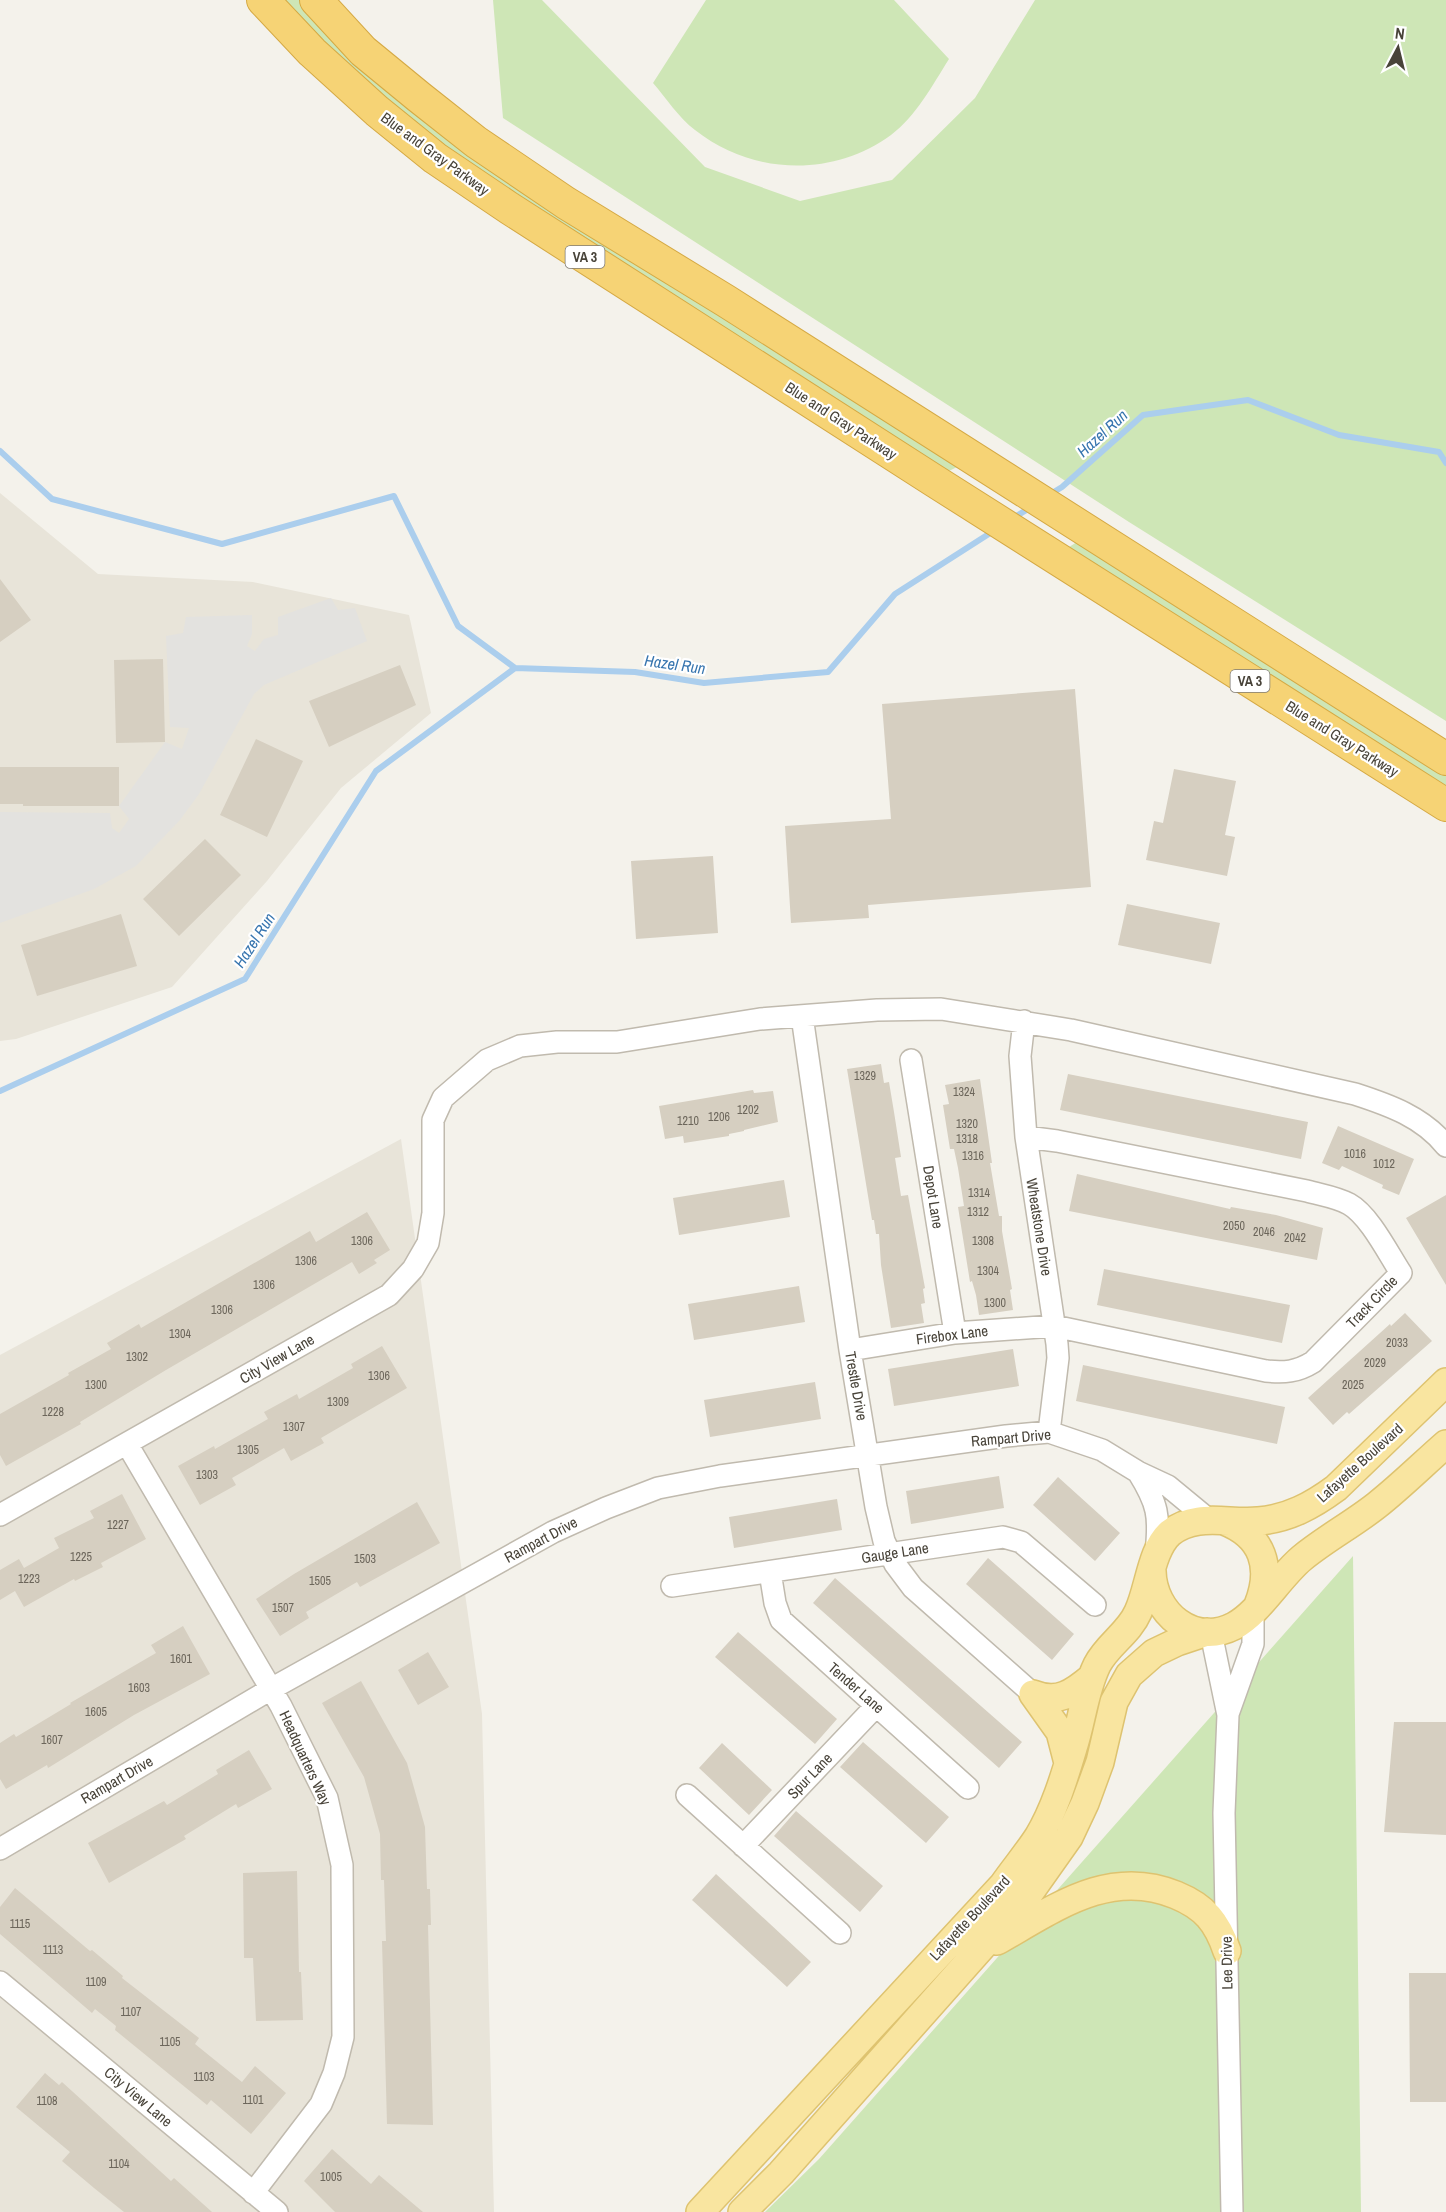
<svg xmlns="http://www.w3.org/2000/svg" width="1446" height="2212" viewBox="0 0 1446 2212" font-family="'Archivo Narrow',sans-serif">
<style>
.residential{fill:#e8e4d9}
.green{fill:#cee6b6}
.parking{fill:#e3e2df}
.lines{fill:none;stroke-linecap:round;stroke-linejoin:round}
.stream{stroke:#abceed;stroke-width:6}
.building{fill:#d6cfc1}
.minor-casing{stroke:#c0baae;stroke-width:24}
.major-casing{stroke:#dec370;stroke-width:30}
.highway-casing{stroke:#d5a944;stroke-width:34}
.minor{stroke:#fff;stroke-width:21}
.major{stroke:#f9e5a0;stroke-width:27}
.highway{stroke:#f6d375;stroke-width:32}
.labels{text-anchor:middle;stroke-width:4.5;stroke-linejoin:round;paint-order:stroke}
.number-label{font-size:12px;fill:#6c665b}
.shield{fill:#fff;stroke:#7f7b74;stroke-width:1.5}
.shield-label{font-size:14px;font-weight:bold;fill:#484339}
.street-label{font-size:15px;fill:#484339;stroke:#fff}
.water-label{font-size:16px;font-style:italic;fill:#3775af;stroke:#fff}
</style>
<rect width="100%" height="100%" fill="#f4f2eb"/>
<!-- residential -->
<path class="residential" d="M 0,493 L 98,574 L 253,582 L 409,615 L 431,713 L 341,788 L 267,881 L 172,987 L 16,1039 L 0,1041 Z
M 401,1139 L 482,1714 L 494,2212 L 0,2212 L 0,1355 Z"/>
<!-- green -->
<path class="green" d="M 280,0 L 300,0 L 333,36 L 961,465 L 945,473 L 412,128 Z
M 493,0 L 542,0 L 705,167 L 800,201 L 892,180 L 975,98 L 1035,0 L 1446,0 L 1446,721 L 1129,522 L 503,118 Z
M 706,0 L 894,0 L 949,59 C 932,86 916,116 891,135 C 832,178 752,175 695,130 C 679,118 666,98 653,83 Z
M 1080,540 L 1446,771 L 1446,789 L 1066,549 Z
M 1353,1556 L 1361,2212 L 765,2212 L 819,2159 Z"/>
<!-- parking -->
<path class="parking" d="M 331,598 L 338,610 L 355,608 L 367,641 L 264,685 L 254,694 L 199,794 L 180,820 L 136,866 L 94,889 L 0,923 L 0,812 L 110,813 L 112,828 L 119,833 L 129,819 L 119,806 L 165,742 L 182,749 L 189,728 L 170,727 L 166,636 L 183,633 L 186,617 L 252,615 L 252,634 L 247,646 L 255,651 L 264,639 L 278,635 L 278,617 Z"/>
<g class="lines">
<!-- stream -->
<path class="stream" d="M 0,451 L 52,499 L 222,544 L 394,496 L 458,626 L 515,668
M 1049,495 L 1062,487 L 1143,415 L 1248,400 L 1339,435 L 1439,452 L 1446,463
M 1013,518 L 1033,506
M 0,1091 L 245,979 L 376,771 L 515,668 L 635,672 L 704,683 L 828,672 L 895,594 L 995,530"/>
</g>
<!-- building -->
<path class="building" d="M 0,579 L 31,620 L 0,642 Z
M 163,659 L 165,742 L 116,743 L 114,660 Z
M 400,665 L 416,705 L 329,747 L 309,701 Z
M 1075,689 L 1091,887 L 868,905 L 869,918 L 791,923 L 785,826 L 891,819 L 882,704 Z
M 256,739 L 303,761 L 267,837 L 220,815 Z
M 0,767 L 119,767 L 119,806 L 23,806 L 23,804 L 0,804 Z
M 1174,769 L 1236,781 L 1225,835 L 1235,837 L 1227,876 L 1146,860 L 1154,821 L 1163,823 Z
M 205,839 L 241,875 L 179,936 L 143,899 Z
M 713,856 L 718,933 L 636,939 L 631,861 Z
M 1127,904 L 1220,923 L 1211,964 L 1118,945 Z
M 121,914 L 137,966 L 37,996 L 21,945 Z
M 881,1064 L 884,1083 L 889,1082 L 894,1112 L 901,1157 L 895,1158 L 901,1196 L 908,1195 L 925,1288 L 923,1289 L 925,1303 L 921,1304 L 924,1323 L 891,1328 L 881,1265 L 879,1234 L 876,1234 L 874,1220 L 872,1220 L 847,1069 Z
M 1068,1074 L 1308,1122 L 1301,1159 L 1060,1110 Z
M 980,1079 L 992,1163 L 990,1163 L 999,1216 L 1002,1216 L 1002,1231 L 1012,1289 L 1010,1290 L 1013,1310 L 979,1315 L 976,1295 L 972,1281 L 970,1282 L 958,1207 L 964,1206 L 958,1168 L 954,1149 L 950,1149 L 943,1105 L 949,1104 L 945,1085 Z
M 753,1090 L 754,1093 L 773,1091 L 778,1122 L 744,1130 L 744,1131 L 729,1134 L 729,1136 L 684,1143 L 683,1136 L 665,1139 L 659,1106 Z
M 1338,1126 L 1414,1159 L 1399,1195 L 1382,1188 L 1383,1185 L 1342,1166 L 1339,1170 L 1322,1163 Z
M 1077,1174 L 1230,1209 L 1231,1207 L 1276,1215 L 1323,1228 L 1317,1260 L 1069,1211 Z
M 784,1180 L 790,1217 L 679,1235 L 673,1198 Z
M 1446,1195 L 1446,1285 L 1406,1218 Z
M 367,1212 L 390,1250 L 374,1260 L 377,1263 L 359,1274 L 352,1262 L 166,1370 L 80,1422 L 81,1424 L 6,1466 L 0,1455 L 0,1414 L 69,1375 L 68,1373 L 111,1349 L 107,1343 L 139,1324 L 141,1328 L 310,1231 L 316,1242 Z
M 1104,1269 L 1290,1305 L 1282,1343 L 1097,1305 Z
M 799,1286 L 805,1322 L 694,1340 L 688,1304 Z
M 1405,1313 L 1432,1341 L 1349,1414 L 1347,1412 L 1333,1425 L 1308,1398 L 1390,1324 L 1391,1326 Z
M 382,1346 L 407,1388 L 321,1438 L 324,1443 L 291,1461 L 284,1448 L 232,1478 L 236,1485 L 200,1505 L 178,1466 L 214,1446 L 215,1449 L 268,1419 L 264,1412 L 297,1394 L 299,1399 L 353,1368 L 351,1364 Z
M 1013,1349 L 1019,1386 L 894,1406 L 888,1369 Z
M 1083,1365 L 1285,1407 L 1277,1444 L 1076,1401 Z
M 815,1382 L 821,1419 L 710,1437 L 704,1400 Z
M 999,1476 L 1004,1508 L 911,1524 L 906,1491 Z
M 1058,1477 L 1120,1533 L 1095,1561 L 1033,1505 Z
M 122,1494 L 146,1539 L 101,1563 L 103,1567 L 75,1581 L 74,1579 L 24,1607 L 15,1591 L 0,1600 L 0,1570 L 19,1559 L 24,1568 L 59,1548 L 54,1538 L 94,1518 L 90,1511 Z
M 837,1499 L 842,1530 L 734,1548 L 729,1517 Z
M 417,1502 L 440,1543 L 360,1587 L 357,1582 L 306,1612 L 309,1618 L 280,1636 L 256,1599 L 294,1574 Z
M 988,1558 L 1074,1634 L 1052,1660 L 966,1584 Z
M 835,1578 L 1022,1742 L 999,1768 L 813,1603 Z
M 183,1626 L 210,1674 L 134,1715 L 48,1768 L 47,1765 L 6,1789 L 0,1779 L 0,1743 L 14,1734 L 16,1737 L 71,1704 L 70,1703 L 156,1653 L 151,1645 Z
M 738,1632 L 837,1719 L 815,1744 L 715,1657 Z
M 428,1652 L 449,1687 L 418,1705 L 398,1670 Z
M 361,1681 L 407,1763 L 425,1827 L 427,1889 L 430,1889 L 431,1925 L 428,1925 L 433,2125 L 387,2124 L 382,1941 L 386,1941 L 384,1880 L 381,1880 L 380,1834 L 364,1777 L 322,1703 Z
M 1394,1722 L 1446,1722 L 1446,1835 L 1384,1832 Z
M 863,1742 L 949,1817 L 926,1843 L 840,1767 Z
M 722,1743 L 772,1790 L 749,1815 L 699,1768 Z
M 249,1750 L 272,1789 L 238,1808 L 236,1804 L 184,1836 L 186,1839 L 109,1883 L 88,1843 L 164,1801 L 167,1805 L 218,1774 L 216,1770 Z
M 796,1811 L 883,1886 L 860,1912 L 774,1836 Z
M 297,1871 L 299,1972 L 301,1972 L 303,2020 L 256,2021 L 253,1958 L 244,1958 L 243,1873 Z
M 716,1874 L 811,1962 L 787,1987 L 692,1900 Z
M 15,1888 L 90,1951 L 92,1950 L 123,1976 L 122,1978 L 199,2038 L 195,2044 L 242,2082 L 255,2066 L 286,2093 L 251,2134 L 211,2100 L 207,2105 L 115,2030 L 116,2026 L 95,2009 L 92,2013 L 0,1934 L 0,1907 Z
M 1409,1973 L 1446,1973 L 1446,2102 L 1410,2102 Z
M 45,2073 L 59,2085 L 62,2082 L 171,2181 L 174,2178 L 212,2212 L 124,2212 L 94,2188 L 62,2161 L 70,2152 L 16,2107 Z
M 332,2149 L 371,2184 L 379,2175 L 423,2212 L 335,2212 L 304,2181 Z"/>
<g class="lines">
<!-- minor casing -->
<g class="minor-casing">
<path id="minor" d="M 802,1016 L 850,1350 L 876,1507 L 884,1541 L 895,1564 L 913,1588 L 1033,1694
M 1024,1021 L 1020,1056 L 1026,1137 L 1057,1344 L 1058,1358 L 1049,1432
M 911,1060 L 955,1333
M 850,1350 L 955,1333 L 1054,1326 L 1266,1371 C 1284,1373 1297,1372 1313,1362 L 1401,1273 C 1388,1253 1369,1215 1349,1204 C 1336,1197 1321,1195 1307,1191 L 1057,1141 L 1026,1137
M 127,1444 L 281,1706 L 327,1798 L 342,1865 L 343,2037 L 334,2073 L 321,2104 L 253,2193
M 1138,1472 C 1158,1504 1160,1516 1156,1553
M 0,1515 L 389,1295 L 413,1269 L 428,1243 L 433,1213 L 433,1120 L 443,1098 L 487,1060 L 520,1046 L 557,1042 L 617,1042 L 760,1019 L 877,1010 L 941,1009 L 1071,1030 L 1355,1094 C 1389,1105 1423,1117 1446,1146
M 770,1572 L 775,1603 L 781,1620 L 968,1788
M 672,1586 L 1003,1537 L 1021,1542 L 1095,1605
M 1211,1633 L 1228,1715 L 1224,1813 L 1232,2212
M 1228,1714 L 1253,1644 L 1253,1611
M 687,1795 L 840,1933
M 743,1846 L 876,1706
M 0,1849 L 271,1689 L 553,1532 L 606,1508 L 658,1488 L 720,1476 L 1006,1436 L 1049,1432 L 1102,1450 L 1138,1472 L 1168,1486 L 1208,1519
M 0,1982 L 277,2212"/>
</g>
<!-- major casing -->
<g class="major-casing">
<path id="major" d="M 1224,1521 C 1263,1536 1273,1567 1258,1605
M 1152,1571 C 1153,1613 1193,1647 1234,1626 C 1258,1614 1280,1576 1302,1558 C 1325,1539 1353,1524 1377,1505 C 1401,1486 1423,1464 1446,1444
M 1033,1694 L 1060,1732 L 1068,1763
M 1033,1694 C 1058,1704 1073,1693 1092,1677
M 997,1941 C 1054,1909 1109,1867 1176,1895 C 1205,1907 1217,1922 1227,1951
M 700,2212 L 1003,1885 C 1014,1869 1027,1854 1038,1837 C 1054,1811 1064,1778 1073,1748 C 1082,1721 1084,1692 1097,1665 C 1107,1645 1129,1633 1138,1612 C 1149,1589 1151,1550 1170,1533 C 1196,1512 1228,1524 1258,1521 C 1288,1519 1313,1505 1336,1488 L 1446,1382
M 742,2212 L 781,2173 L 1028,1895 L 1069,1837 L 1085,1803 L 1100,1762 L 1114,1702 L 1129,1675 L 1154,1653 L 1177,1642 L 1207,1632"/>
</g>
<!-- highway casing -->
<g class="highway-casing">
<path id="highway" d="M 263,0 L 312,52 L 377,111 L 435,158 L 509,208 L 933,480 L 1446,805
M 316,0 L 363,51 L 419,97 L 476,142 L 566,203 L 726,301 L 1446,759"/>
</g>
<!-- minor -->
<use href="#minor" class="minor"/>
<!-- major -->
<use href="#major" class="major"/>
<!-- highway -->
<use href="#highway" class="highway"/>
</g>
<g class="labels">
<!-- number labels -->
<g class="number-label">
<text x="865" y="1080">1329</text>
<text x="964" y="1096">1324</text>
<text x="748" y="1114">1202</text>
<text x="719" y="1121">1206</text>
<text x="688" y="1125">1210</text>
<text x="967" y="1128">1320</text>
<text x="967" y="1143">1318</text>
<text x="1355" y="1158">1016</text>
<text x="973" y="1160">1316</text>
<text x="1384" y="1168">1012</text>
<text x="979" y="1197">1314</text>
<text x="978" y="1216">1312</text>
<text x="1234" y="1230">2050</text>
<text x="1264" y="1236">2046</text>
<text x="1295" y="1242">2042</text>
<text x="362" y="1245">1306</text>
<text x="983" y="1245">1308</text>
<text x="306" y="1265">1306</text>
<text x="988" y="1275">1304</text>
<text x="264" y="1289">1306</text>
<text x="995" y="1307">1300</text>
<text x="222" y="1314">1306</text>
<text x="180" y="1338">1304</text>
<text x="1397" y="1347">2033</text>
<text x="137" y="1361">1302</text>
<text x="1375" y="1367">2029</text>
<text x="379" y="1380">1306</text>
<text x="96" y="1389">1300</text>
<text x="1353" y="1389">2025</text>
<text x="338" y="1406">1309</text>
<text x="53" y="1416">1228</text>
<text x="294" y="1431">1307</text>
<text x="248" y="1454">1305</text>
<text x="207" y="1479">1303</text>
<text x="118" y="1529">1227</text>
<text x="81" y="1561">1225</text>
<text x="365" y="1563">1503</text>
<text x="29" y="1583">1223</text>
<text x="320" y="1585">1505</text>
<text x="283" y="1612">1507</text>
<text x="181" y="1663">1601</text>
<text x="139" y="1692">1603</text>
<text x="96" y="1716">1605</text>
<text x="52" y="1744">1607</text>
<text x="20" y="1928">1115</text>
<text x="53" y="1954">1113</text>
<text x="96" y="1986">1109</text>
<text x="131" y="2016">1107</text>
<text x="170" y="2046">1105</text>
<text x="204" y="2081">1103</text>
<text x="253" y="2104">1101</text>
<text x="47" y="2105">1108</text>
<text x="119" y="2168">1104</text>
<text x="331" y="2181">1005</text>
</g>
<!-- shield labels -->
<g class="shield">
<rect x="565.5" y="246" width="39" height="22" rx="4.5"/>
<rect x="1230.5" y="670" width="39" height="22" rx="4.5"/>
</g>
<g class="shield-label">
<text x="585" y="262">VA 3</text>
<text x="1250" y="686">VA 3</text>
</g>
<!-- street labels -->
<g class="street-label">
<text transform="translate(435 154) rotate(36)" y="5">Blue and Gray Parkway</text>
<text transform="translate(841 421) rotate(33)" y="5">Blue and Gray Parkway</text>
<text transform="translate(1342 739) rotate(32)" y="5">Blue and Gray Parkway</text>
<text transform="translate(933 1197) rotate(81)" y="5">Depot Lane</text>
<text transform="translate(1039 1227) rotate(81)" y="5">Wheatstone Drive</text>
<text transform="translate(1372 1302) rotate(-46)" y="5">Track Circle</text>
<text transform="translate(952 1335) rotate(-7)" y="5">Firebox Lane</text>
<text transform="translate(277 1359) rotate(-30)" y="5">City View Lane</text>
<text transform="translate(856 1386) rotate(80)" y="5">Trestle Drive</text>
<text transform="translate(1011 1438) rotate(-5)" y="5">Rampart Drive</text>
<text transform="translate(1360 1463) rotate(-42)" y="5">Lafayette Boulevard</text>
<text transform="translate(541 1540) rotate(-28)" y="5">Rampart Drive</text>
<text transform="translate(895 1553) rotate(-9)" y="5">Gauge Lane</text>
<text transform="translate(856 1688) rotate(41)" y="5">Tender Lane</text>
<text transform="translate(305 1758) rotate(65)" y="5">Headquarters Way</text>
<text transform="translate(810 1776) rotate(-46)" y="5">Spur Lane</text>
<text transform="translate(117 1780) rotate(-30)" y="5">Rampart Drive</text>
<text transform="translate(970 1918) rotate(-47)" y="5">Lafayette Boulevard</text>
<text transform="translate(1227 1963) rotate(-91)" y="5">Lee Drive</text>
<text transform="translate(138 2097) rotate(40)" y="5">City View Lane</text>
</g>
<!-- water labels -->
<g class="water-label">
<text transform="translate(1102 433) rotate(-42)" y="6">Hazel Run</text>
<text transform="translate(675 664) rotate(8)" y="6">Hazel Run</text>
<text transform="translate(254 940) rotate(-57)" y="6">Hazel Run</text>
</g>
</g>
<!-- north arrow -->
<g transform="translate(1398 48) rotate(7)" stroke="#ffffff" stroke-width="4.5" paint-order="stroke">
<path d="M0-4.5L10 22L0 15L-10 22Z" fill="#484339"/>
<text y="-9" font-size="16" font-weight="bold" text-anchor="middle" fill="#484339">N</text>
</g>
</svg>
